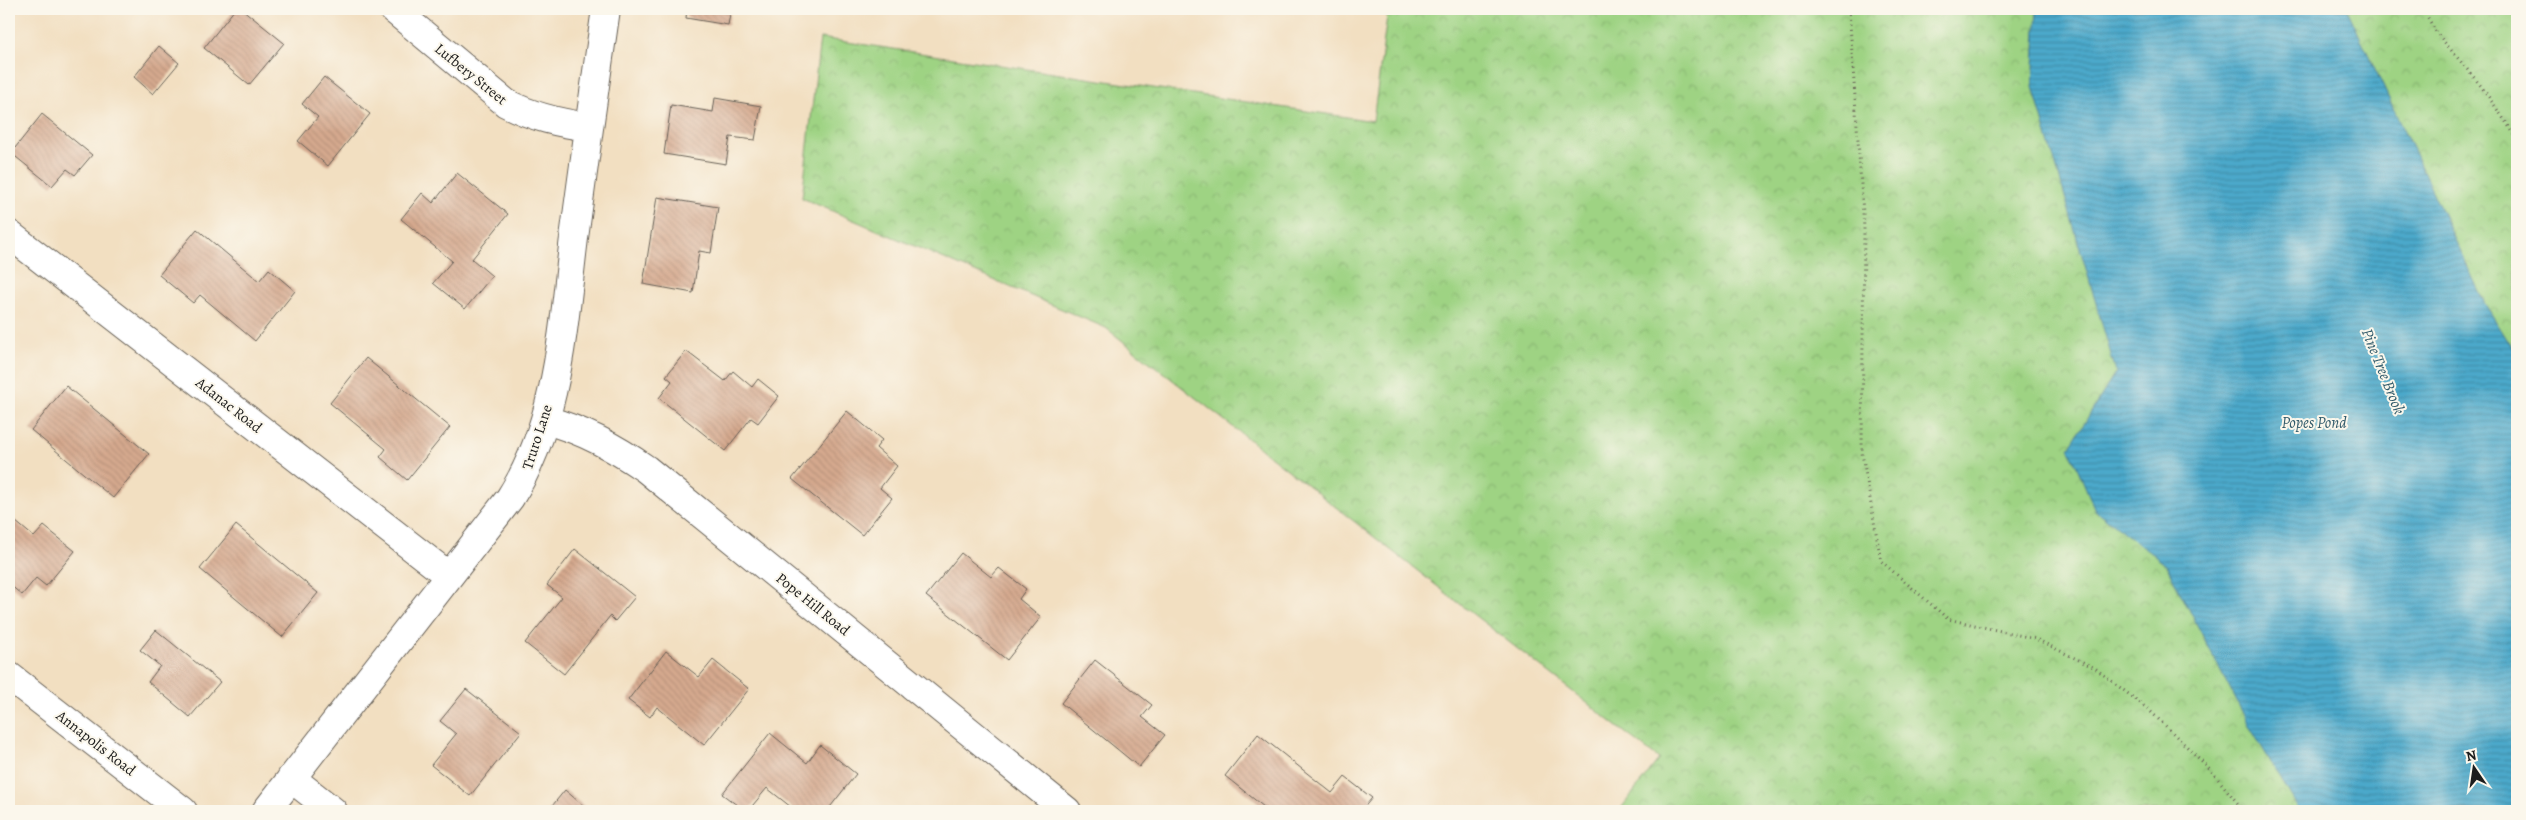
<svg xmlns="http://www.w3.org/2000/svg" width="2526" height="820" viewBox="0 0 2526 820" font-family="Alegreya,serif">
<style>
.park{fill:url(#park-crowns);stroke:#5d7850}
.water{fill:url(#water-rules);stroke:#346274}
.building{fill:url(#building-back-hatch)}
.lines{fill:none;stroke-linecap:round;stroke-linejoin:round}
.minor-casing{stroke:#676056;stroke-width:30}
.path{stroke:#676056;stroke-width:3;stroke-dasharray:1 4;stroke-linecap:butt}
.minor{stroke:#fff;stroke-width:28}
.labels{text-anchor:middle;stroke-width:4;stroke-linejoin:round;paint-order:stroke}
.street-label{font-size:15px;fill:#1c1c1c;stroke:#fbf7ec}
.water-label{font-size:16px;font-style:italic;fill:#325b6b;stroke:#fbf7ec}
</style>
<defs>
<pattern id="park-crowns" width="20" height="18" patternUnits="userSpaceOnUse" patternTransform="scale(1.25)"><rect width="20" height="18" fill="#9ed383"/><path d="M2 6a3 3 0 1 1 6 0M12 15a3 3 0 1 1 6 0" fill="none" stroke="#88b571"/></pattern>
<pattern id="water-rules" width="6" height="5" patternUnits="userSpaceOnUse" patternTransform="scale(1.25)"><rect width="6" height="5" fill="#4ca9cb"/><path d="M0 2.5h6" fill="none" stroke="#3e89a4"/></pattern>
<pattern id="building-back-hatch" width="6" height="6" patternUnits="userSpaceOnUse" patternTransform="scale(1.25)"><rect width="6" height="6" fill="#d5a98e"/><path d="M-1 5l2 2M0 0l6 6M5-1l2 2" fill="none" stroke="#b6917a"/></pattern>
</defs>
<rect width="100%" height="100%" fill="#fbf7ec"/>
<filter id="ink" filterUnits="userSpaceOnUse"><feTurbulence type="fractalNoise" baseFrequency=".02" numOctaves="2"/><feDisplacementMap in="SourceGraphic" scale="10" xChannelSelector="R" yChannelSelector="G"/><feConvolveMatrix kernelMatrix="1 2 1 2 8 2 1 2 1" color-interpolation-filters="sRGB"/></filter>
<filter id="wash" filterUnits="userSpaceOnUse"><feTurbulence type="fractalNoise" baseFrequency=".0096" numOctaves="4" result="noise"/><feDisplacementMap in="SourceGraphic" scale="20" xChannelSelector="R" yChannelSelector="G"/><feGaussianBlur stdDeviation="1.12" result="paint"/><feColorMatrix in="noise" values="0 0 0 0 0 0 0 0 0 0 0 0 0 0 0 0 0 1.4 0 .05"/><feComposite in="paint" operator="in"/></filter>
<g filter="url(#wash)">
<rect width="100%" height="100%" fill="#f2dfc1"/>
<!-- park -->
<path class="park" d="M 1388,9 L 2517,9 L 2517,811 L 1619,811 L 1659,759 L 1106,328 L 802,198 L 820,38 L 1373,121 Z"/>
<!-- water -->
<path class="water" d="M 2037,9 L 2347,9 L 2485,304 L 2517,355 L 2517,811 L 2300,811 L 2251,729 L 2166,565 L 2095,510 L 2069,448 L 2116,372 L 2033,87 Z"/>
<g id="blocks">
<!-- building -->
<path class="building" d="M 235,9 L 242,9 L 284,43 L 249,85 L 204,48 Z
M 687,9 L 731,9 L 728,25 L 686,18 Z
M 159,46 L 179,63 L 153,94 L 134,77 Z
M 324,77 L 370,114 L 328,166 L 298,141 L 318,117 L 302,104 Z
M 715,98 L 761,106 L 755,140 L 730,137 L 726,164 L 664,154 L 671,105 L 713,112 Z
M 42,114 L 92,155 L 75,175 L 67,169 L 52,186 L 11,153 Z
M 457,173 L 508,214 L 472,259 L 492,276 L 465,309 L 433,283 L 452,261 L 401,219 L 422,193 L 433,203 Z
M 657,197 L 718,207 L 711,253 L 699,251 L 693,293 L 643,284 Z
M 197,229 L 259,281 L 269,269 L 295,291 L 255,341 L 200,295 L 193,303 L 159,275 Z
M 686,351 L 725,381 L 733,371 L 752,387 L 758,379 L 779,396 L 758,423 L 751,418 L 725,451 L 659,398 L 672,381 L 666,376 Z
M 366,358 L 450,427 L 407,480 L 380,457 L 386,449 L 330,403 Z
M 66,386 L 149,454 L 113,498 L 31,430 Z
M 847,411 L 882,440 L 876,448 L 897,466 L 880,488 L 892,498 L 862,535 L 792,479 Z
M 9,516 L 34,537 L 44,526 L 75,551 L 46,586 L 36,578 L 22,595 L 9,584 Z
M 236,525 L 318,593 L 282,637 L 200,569 Z
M 575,549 L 635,597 L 615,621 L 610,616 L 564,674 L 525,643 L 562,597 L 547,585 Z
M 961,553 L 991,577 L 999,568 L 1026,589 L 1019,599 L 1041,617 L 1007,660 L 926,596 Z
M 156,630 L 220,682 L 190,717 L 148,682 L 160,666 L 140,650 Z
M 666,651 L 699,677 L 713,660 L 749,689 L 704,745 L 657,707 L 650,717 L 628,700 Z
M 1095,660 L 1152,705 L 1142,717 L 1165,735 L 1139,767 L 1061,703 Z
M 466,689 L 521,732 L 470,796 L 431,765 L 456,734 L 440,721 Z
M 770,733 L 807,763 L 820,745 L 856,774 L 827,811 L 796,811 L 767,788 L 748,811 L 745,811 L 722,794 Z
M 1258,734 L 1332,793 L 1345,777 L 1372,798 L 1361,811 L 1269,811 L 1225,776 Z
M 565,790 L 586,808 L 583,811 L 548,811 Z"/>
</g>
</g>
<g filter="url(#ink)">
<use href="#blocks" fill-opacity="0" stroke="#676056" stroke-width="1"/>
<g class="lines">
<!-- minor casing -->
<g class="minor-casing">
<path id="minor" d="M 393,9 L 506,103 C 533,117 559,123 589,127
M 9,234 L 449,576
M 545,420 C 583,430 614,447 646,469 L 1067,811
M 9,676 L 183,811
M 291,778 L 333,811
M 266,811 L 510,498 C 559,422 563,326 574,238 C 584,162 595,85 606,9"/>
</g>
<!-- path -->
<path class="path" d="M 1849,9 L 1864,228 L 1862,453 L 1881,561 L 1948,619 L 2036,639 L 2095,668 L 2149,710 L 2209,768 L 2244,811
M 2423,9 L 2436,32 L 2481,86 L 2517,138"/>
<!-- minor -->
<use href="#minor" class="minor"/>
</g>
</g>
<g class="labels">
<!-- street labels -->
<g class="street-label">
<text transform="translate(471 74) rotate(39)" y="5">Lufbery Street</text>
<text transform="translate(229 405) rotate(38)" y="5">Adanac Road</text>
<text transform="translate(537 437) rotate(-72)" y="5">Truro Lane</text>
<text transform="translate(813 604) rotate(39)" y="5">Pope Hill Road</text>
<text transform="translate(96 743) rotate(38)" y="5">Annapolis Road</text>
</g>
<!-- water labels -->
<g class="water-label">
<text transform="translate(2384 371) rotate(68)" y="6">Pine Tree Brook</text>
<text x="2314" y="428">Popes Pond</text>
</g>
</g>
<!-- margin -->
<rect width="2526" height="820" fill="none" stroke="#fbf7ec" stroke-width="30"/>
<!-- north arrow -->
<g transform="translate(2474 768) rotate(347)" stroke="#fbf7ec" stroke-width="4" paint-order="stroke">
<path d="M0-4L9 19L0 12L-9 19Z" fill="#1c1c1c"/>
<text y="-8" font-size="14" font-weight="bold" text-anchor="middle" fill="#1c1c1c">N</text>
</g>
</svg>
